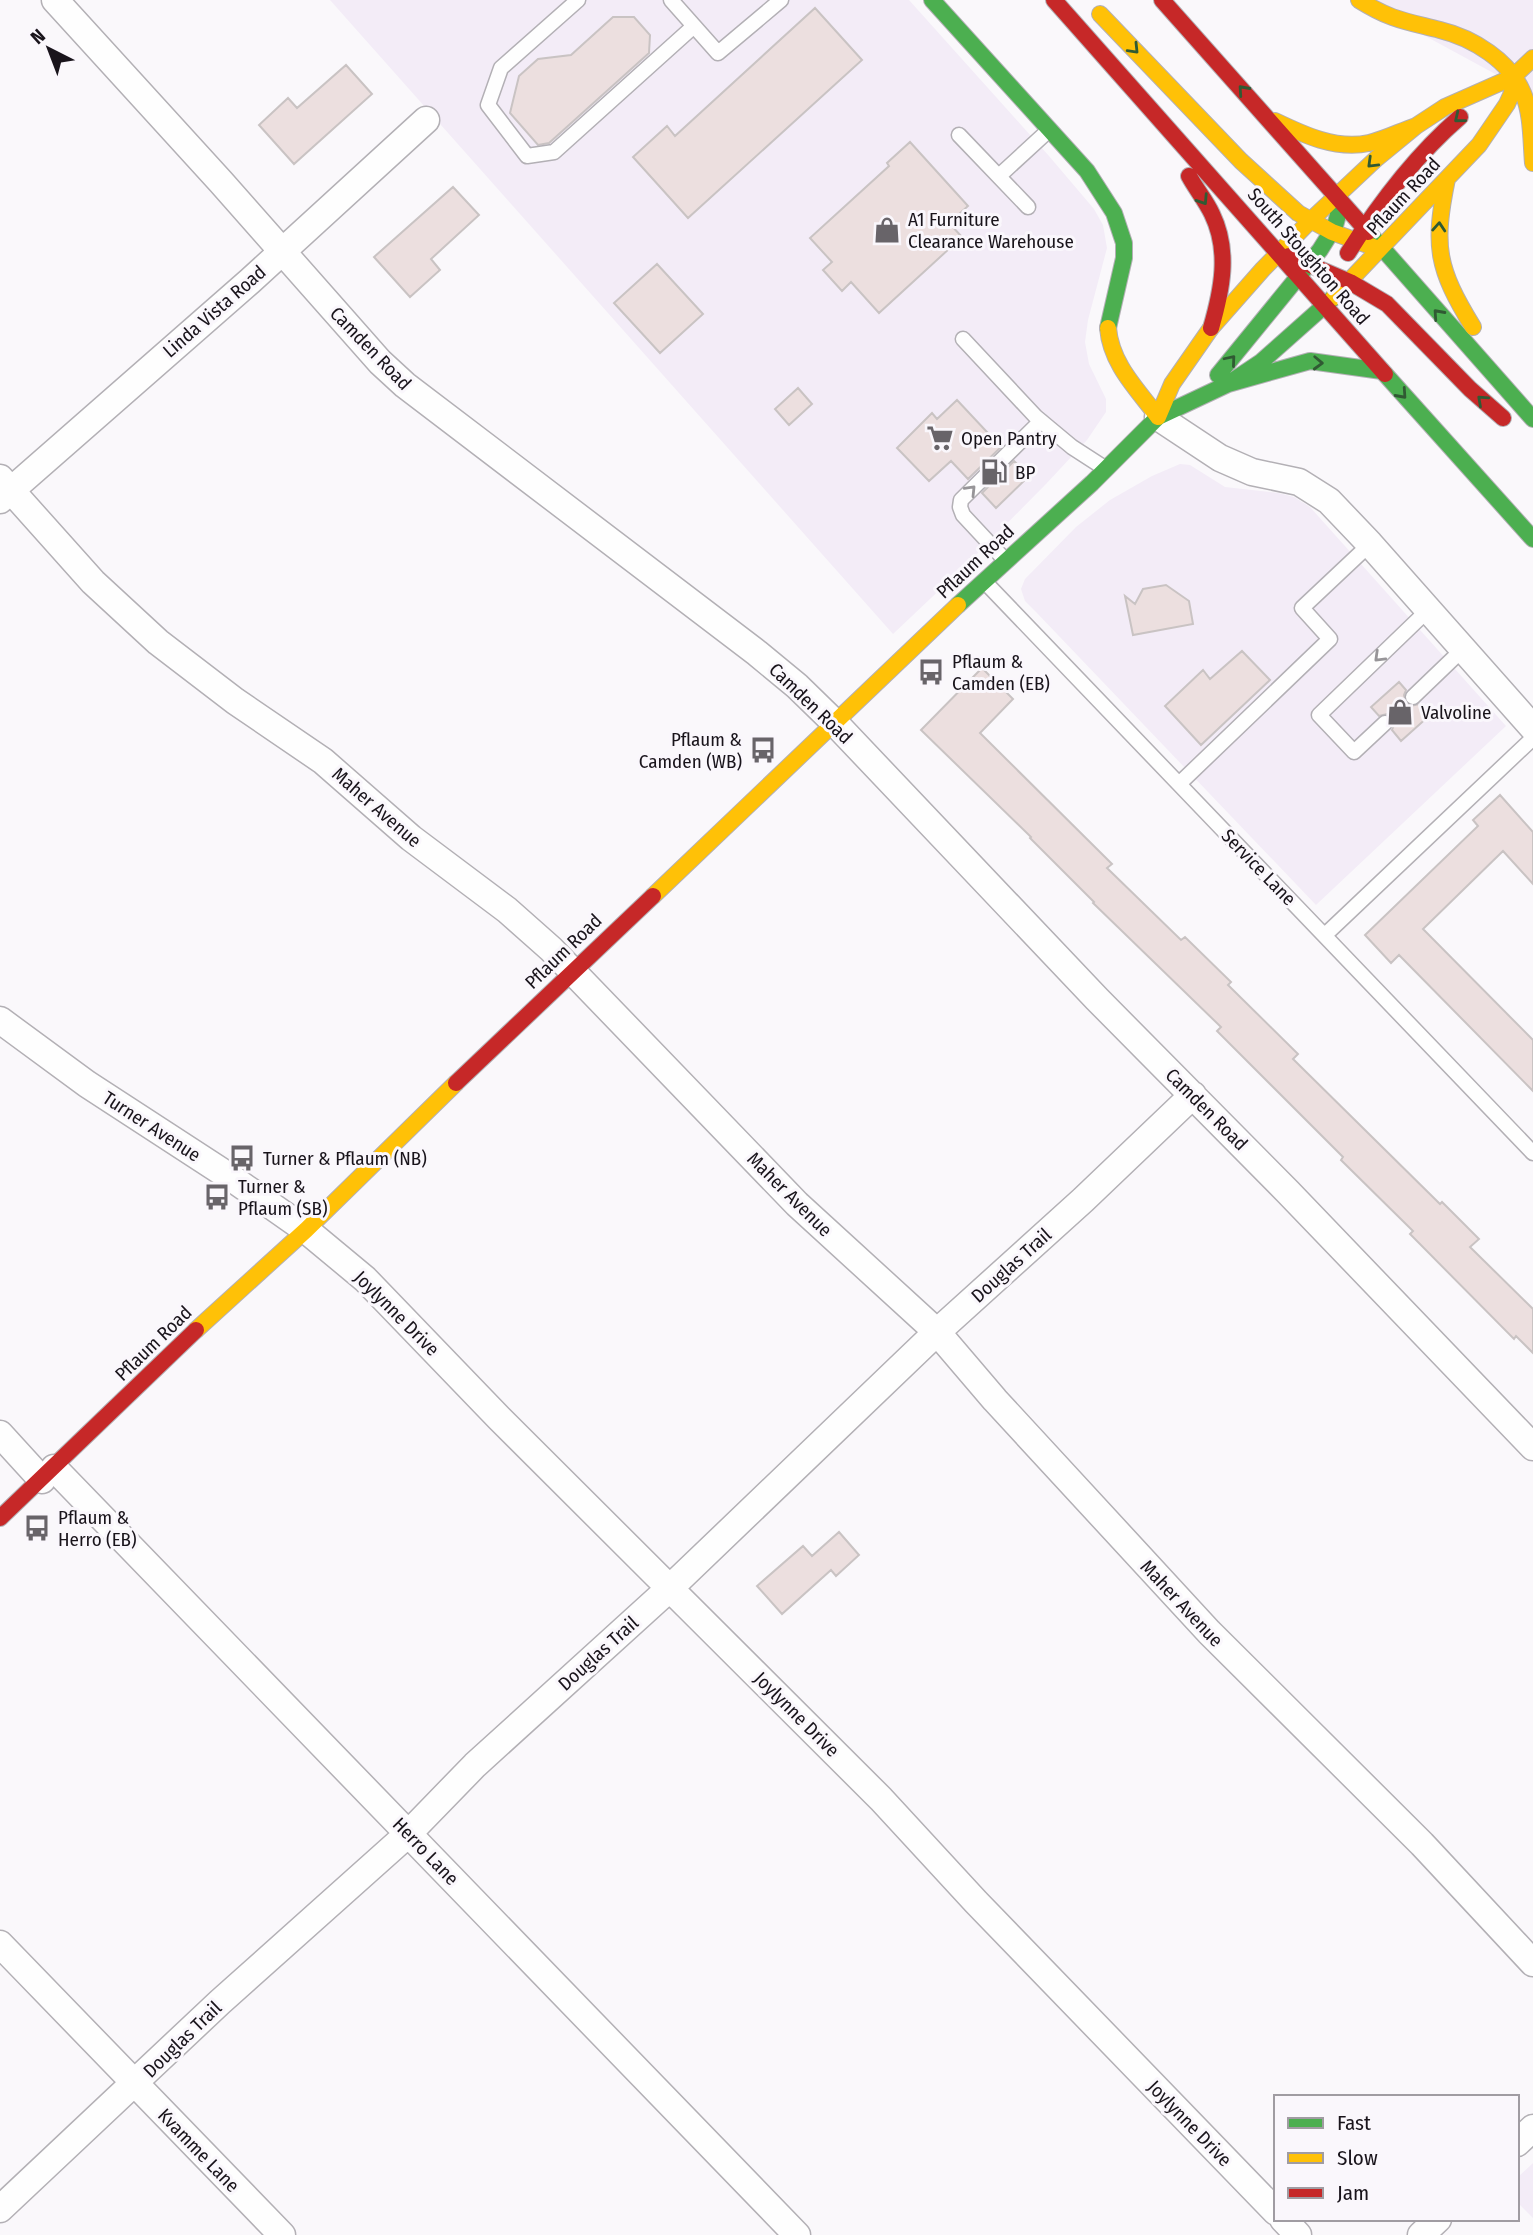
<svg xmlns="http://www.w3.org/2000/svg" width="1533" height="2235" viewBox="0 0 1533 2235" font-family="'Fira Sans Condensed',sans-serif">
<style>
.built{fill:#f3ecf7}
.building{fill:#ecdfdf;stroke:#c9c3c3;stroke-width:2}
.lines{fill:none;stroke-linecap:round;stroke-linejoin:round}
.lane-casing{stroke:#b3b0b5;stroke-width:17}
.street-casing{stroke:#b3b0b5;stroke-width:29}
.fast-casing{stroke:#b3b0b5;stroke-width:18}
.slow-casing{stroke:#b3b0b5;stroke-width:18}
.jam-casing{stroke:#b3b0b5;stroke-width:18}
.lane{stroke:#fefefe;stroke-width:14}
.street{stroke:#fefefe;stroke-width:26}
.fast{stroke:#4caf50;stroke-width:16}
.slow{stroke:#ffc107;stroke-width:16}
.jam{stroke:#c62828;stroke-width:16}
.oneway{stroke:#305a33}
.oneway2{stroke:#979598}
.labels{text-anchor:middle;stroke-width:6;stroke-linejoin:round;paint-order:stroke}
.street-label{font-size:19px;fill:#19141b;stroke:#faf7fc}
.poi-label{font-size:19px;fill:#19141b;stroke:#faf7fc;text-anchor:start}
</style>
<rect width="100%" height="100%" fill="#faf8fb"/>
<!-- built -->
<path class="built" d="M 330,0 L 909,0 L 1049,156 L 1094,209 L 1103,225 L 1107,248 L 1088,320 L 1085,342 L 1089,364 L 1106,399 L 1106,412 L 1087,440 L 1046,484 L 968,563 L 893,634 Z
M 1359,0 L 1533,0 L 1533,163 L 1521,88 Z
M 1180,464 L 1190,465 L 1225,487 L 1278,493 L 1294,497 L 1310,507 L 1506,726 L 1316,905 L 1036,612 L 1025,601 L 1021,589 L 1025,579 L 1076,527 L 1110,500 L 1152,476 Z
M 1533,2163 L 1533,2218 L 1517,2202 L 1517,2178 Z"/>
<!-- building -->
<path class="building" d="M 815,8 L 862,60 L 688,218 L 633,157 L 667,126 L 675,136 Z
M 613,17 L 634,17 L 650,35 L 649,53 L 549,143 L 538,145 L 510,113 L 519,76 L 538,59 L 571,55 Z
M 346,65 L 372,94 L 294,164 L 259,125 L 288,98 L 297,108 Z
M 910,142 L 968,206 L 949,223 L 962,237 L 879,313 L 851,282 L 842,291 L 823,270 L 832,262 L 810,238 L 889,166 L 887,163 Z
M 453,187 L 479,215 L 431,259 L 440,270 L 410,297 L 374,257 Z
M 657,264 L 703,314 L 660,353 L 614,303 Z
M 798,388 L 812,404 L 789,425 L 775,409 Z
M 957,400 L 1001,447 L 968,479 L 951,461 L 929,481 L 897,448 L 932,413 L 937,419 Z
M 1014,461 L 1029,476 L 996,508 L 982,493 Z
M 1166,585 L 1189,601 L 1193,624 L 1133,635 L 1125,596 L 1135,604 L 1143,589 Z
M 1242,651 L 1270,680 L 1201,745 L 1165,706 L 1203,670 L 1210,679 Z
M 982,668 L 1013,699 L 980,733 L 1112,864 L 1107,868 L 1181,940 L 1185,937 L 1231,982 L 1228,985 L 1298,1054 L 1293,1059 L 1440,1204 L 1442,1202 L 1479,1239 L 1470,1247 L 1533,1309 L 1533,1353 L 1516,1336 L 1514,1339 L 1410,1234 L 1413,1231 L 1341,1160 L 1343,1157 L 1217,1031 L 1221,1027 L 1093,903 L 1094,902 L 1030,838 L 1031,837 L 921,730 Z
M 1399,682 L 1406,690 L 1404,695 L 1406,703 L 1411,706 L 1419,704 L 1429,716 L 1401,741 L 1392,730 L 1394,725 L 1392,717 L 1387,714 L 1379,716 L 1371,707 Z
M 1500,795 L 1533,832 L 1533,884 L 1503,851 L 1423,929 L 1533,1040 L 1533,1091 L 1399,955 L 1391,963 L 1365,935 L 1478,826 L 1473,820 Z
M 839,1532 L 859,1555 L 836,1576 L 831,1570 L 782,1614 L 757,1586 L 803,1546 L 812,1556 Z"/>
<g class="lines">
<!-- lane casing -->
<g class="lane-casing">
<path id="lane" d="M 578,0 L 501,68 L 488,105 L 527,156 L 554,152 L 694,26
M 671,0 L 718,53 L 781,0
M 959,135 L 1028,207
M 999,176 L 1049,130
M 963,339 L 1036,417 L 1072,447 L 1106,469
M 1005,560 L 963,515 L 960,507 L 961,500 L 1041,421
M 985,582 L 1533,1153
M 1413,697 L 1463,649
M 1385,723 L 1354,752 L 1319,715 L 1428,610
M 1180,783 L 1330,639 L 1302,608 L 1370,544
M 1325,935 L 1533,738"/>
</g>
<!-- street casing -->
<g class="street-casing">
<path id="street" d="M 55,0 L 221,182 L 380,362 L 405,385 L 757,653 L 797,686 L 835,723 L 1097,999 L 1288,1192 L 1533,1447
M 1158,417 L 1220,458 L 1252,472 L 1299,482 L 1329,501 L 1370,544 L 1533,728
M 0,478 L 93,582 L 158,642 L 235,701 L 323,761 L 411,838 L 507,910 L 551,949 L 797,1204 L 937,1332 L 995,1400 L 1209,1632 L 1422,1844 L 1533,1963
M 0,500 L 250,281 L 426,120
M 0,1020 L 87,1084 L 233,1179 L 306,1230 L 365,1279 L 499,1418 L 881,1799 L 976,1902 L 1276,2212
M 0,1434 L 42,1480
M 54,1468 L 797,2235
M 0,1944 L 282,2235
M 1517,2143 L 1533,2128
M 0,2209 L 220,2002 L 408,1834 L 475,1765 L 670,1588 L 937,1332 L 1083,1200 L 1193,1095
M 1283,2219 L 1298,2235
M 1421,2235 L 1438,2219"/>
</g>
<!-- fast casing -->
<g class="fast-casing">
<path id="fast" d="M 932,0 L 1087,171 L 1114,213 L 1124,243 L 1124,258 L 1108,328
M 1368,232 L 1533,419
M 1385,374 L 1533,539
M 1218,375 L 1320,250 L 1335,226 L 1338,215 L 1337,202
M 1228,384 L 1310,361 L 1382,371
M 958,605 L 1092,483 L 1158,417 L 1228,384 L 1261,362 L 1333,298"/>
</g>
<!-- slow casing -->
<g class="slow-casing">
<path id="slow" d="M 1359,0 C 1391,20 1405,21 1440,30 C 1473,38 1510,61 1523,93 C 1532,115 1531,140 1533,163
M 1100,14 L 1241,161 L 1298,213 L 1332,232 L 1376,248
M 1275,121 C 1304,135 1336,150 1369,143 C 1386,139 1401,131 1416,126
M 1447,179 C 1433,247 1437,268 1473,327
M 1333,298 L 1479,145 L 1507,104 L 1512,93 L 1513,77
M 1108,328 C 1111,364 1137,389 1158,417
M 1158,417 L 1172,384 L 1211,328 L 1263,269 L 1311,220 L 1377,158 L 1416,126 L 1445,107 L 1513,77 L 1533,58
M 653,896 L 958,605
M 196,1330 L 306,1230 L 456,1083"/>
</g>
<!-- jam casing -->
<g class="jam-casing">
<path id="jam" d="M 1054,0 L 1385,374
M 1162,0 L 1368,232
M 1189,176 C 1196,189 1206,201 1212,214 C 1230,251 1222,290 1211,328
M 1348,253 C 1380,202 1415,156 1460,117
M 1289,256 L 1350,282 L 1387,304 L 1470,389 L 1503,418
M 456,1083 L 653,896
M 0,1518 L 196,1330"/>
</g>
<!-- lane -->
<use href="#lane" class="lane"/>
<!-- street -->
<use href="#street" class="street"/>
<!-- fast -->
<use href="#fast" class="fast"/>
<!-- slow -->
<use href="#slow" class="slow"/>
<!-- jam -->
<use href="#jam" class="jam"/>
</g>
<!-- one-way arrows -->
<defs><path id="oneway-chevron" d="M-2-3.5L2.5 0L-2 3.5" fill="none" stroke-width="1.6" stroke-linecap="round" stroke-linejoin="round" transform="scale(1.75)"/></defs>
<g class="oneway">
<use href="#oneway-chevron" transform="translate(1134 49) rotate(46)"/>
<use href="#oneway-chevron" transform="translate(1243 90) rotate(-132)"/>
<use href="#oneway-chevron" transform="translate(1459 118) rotate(141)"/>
<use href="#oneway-chevron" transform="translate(1372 163) rotate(136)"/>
<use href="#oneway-chevron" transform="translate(1203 200) rotate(57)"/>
<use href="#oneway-chevron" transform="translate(1439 227) rotate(-86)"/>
<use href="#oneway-chevron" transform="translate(1438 314) rotate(-132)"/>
<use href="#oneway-chevron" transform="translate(1231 360) rotate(-50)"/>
<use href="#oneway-chevron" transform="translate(1318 363) rotate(2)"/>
<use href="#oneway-chevron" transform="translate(1402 394) rotate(48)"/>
<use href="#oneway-chevron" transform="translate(1482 400) rotate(-138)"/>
</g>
<g class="oneway2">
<use href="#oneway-chevron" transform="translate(971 490) rotate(-46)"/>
<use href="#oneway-chevron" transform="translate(1379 657) rotate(136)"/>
</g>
<!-- icons -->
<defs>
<g id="shop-bare" transform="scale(2.1)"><path d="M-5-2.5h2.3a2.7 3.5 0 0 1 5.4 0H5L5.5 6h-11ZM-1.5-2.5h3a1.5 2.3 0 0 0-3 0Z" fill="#686469" stroke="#faf7fc" stroke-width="2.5" paint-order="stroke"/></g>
<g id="supermarket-bare" transform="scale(2.1)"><path d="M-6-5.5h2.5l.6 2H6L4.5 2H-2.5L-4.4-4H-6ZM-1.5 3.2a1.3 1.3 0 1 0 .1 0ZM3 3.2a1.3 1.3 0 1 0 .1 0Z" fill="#686469" stroke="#faf7fc" stroke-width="2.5" paint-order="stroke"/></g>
<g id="fuel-bare" transform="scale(2.1)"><path d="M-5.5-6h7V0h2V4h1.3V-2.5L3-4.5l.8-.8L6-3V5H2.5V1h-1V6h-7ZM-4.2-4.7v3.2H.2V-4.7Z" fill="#686469" stroke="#faf7fc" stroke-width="2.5" paint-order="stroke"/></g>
<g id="bus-bare" transform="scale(2.1)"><path d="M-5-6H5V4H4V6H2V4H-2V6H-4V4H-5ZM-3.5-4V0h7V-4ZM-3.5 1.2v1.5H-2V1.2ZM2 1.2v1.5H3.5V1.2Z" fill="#686469" stroke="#faf7fc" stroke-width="2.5" paint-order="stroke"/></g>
</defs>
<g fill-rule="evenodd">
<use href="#shop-bare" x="887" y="230"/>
<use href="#supermarket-bare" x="940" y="438"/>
<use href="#fuel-bare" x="994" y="472"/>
<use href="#bus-bare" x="931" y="672"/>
<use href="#shop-bare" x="1400" y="712"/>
<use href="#bus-bare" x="763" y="750"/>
<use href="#bus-bare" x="242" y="1158"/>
<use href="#bus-bare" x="217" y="1197"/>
<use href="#bus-bare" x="37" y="1528"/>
</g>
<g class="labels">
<!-- street labels -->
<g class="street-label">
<text transform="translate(1403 196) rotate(-47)" y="7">Pflaum Road</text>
<text transform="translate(1309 256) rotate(49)" y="7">South Stoughton Road</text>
<text transform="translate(214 311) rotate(-41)" y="7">Linda Vista Road</text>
<text transform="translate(371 348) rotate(46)" y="7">Camden Road</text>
<text transform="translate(975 561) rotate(-43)" y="7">Pflaum Road</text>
<text transform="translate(811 703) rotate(44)" y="7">Camden Road</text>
<text transform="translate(377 807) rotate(41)" y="7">Maher Avenue</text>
<text transform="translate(1259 867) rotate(46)" y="7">Service Lane</text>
<text transform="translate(563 951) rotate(-44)" y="7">Pflaum Road</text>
<text transform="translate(1207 1109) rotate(45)" y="7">Camden Road</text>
<text transform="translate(152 1126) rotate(33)" y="7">Turner Avenue</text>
<text transform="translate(790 1194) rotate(45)" y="7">Maher Avenue</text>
<text transform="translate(1011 1265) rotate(-42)" y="7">Douglas Trail</text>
<text transform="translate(397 1313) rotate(45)" y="7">Joylynne Drive</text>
<text transform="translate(153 1343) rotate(-44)" y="7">Pflaum Road</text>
<text transform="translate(1182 1603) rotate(47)" y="7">Maher Avenue</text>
<text transform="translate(598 1653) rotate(-42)" y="7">Douglas Trail</text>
<text transform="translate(797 1714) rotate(45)" y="7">Joylynne Drive</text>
<text transform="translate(426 1851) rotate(46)" y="7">Herro Lane</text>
<text transform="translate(182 2039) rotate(-44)" y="7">Douglas Trail</text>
<text transform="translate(1190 2123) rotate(46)" y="7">Joylynne Drive</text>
<text transform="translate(199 2150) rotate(46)" y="7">Kvamme Lane</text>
</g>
<!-- poi labels -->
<g class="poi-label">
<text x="908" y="226">A1 Furniture<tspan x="908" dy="22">Clearance Warehouse</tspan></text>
<text x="961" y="445">Open Pantry</text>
<text x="1015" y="479">BP</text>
<text x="952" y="668">Pflaum &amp;<tspan x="952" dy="22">Camden (EB)</tspan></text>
<text x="1421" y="719">Valvoline</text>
<text x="742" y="746" text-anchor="end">Pflaum &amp;<tspan x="742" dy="22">Camden (WB)</tspan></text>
<text x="263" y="1165">Turner &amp; Pflaum (NB)</text>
<text x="238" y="1193">Turner &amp;<tspan x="238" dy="22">Pflaum (SB)</tspan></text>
<text x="58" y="1524">Pflaum &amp;<tspan x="58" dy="22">Herro (EB)</tspan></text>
</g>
</g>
<!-- legend -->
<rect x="1274" y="2095" width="245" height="126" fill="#faf7fc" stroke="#a09ca2" stroke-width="2"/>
<rect x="1288" y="2118" width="35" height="10" fill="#4caf50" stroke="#a09ca2" stroke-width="2"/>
<text x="1337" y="2130" font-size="21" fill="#19141b">Fast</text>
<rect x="1288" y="2153" width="35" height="10" fill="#ffc107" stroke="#a09ca2" stroke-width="2"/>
<text x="1337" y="2165" font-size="21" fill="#19141b">Slow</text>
<rect x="1288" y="2188" width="35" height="10" fill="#c62828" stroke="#a09ca2" stroke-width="2"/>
<text x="1337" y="2200" font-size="21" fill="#19141b">Jam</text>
<!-- north arrow -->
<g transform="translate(49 49) rotate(318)" stroke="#faf7fc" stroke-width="5" paint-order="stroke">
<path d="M0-5L12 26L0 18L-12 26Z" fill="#19141b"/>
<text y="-10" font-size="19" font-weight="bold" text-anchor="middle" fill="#19141b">N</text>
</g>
</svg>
